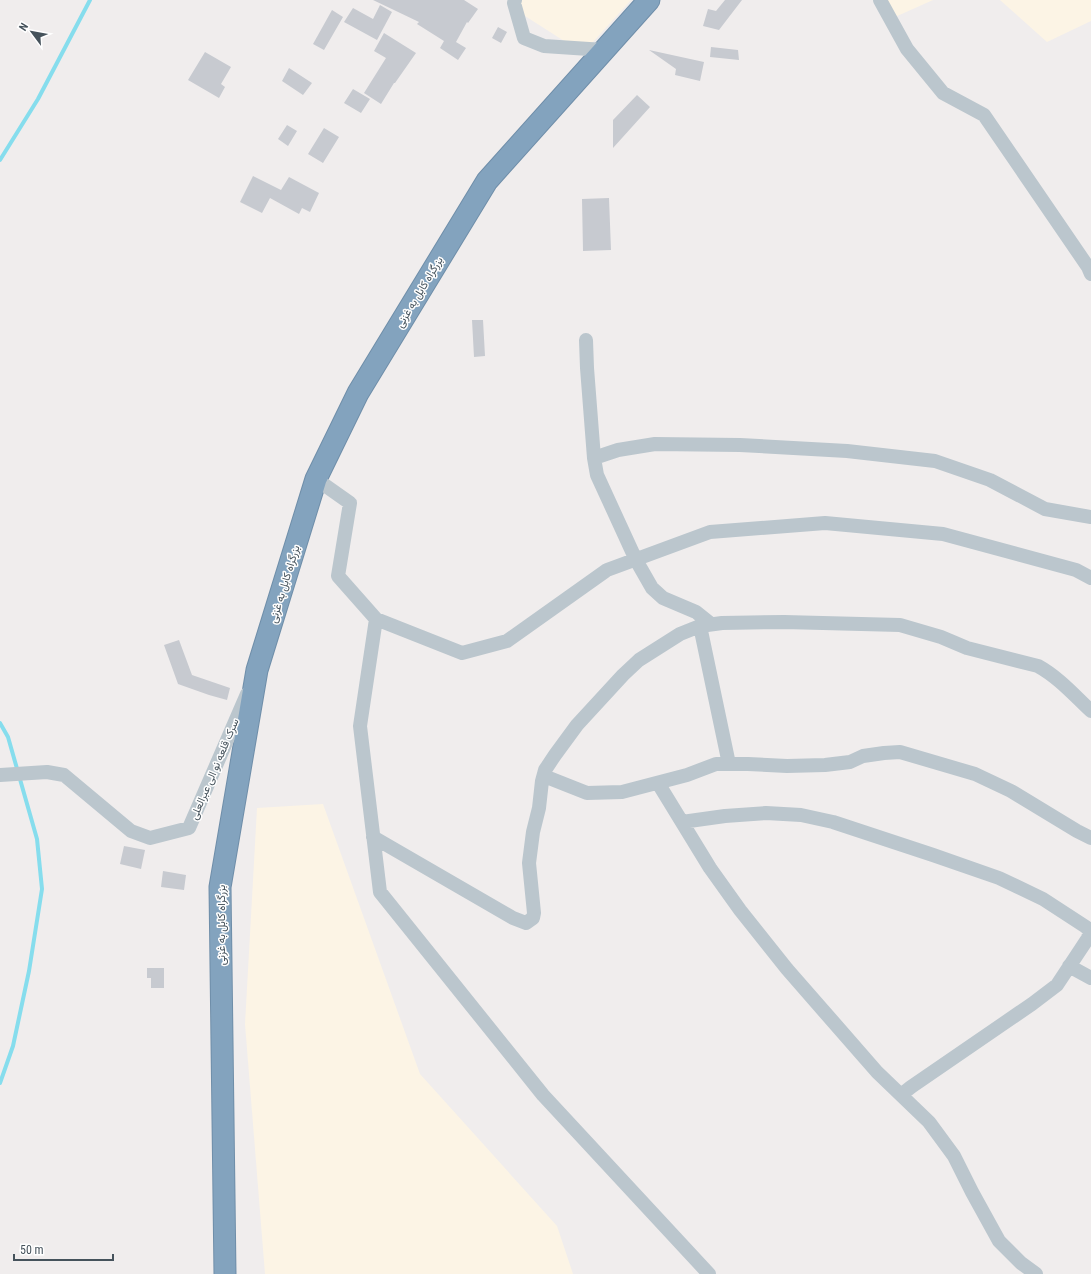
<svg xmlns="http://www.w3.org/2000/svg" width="1091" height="1274" viewBox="0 0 1091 1274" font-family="'Roboto Condensed',Vazirmatn,sans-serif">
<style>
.commercial{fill:#fcf4e5}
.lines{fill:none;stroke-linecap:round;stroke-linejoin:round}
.stream{stroke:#86dded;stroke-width:4}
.building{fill:#c7cad0}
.highway-casing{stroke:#6f8ea9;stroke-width:23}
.minor{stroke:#bbc6cd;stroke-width:14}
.highway{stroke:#83a3be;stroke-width:21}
.labels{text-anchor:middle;stroke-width:3;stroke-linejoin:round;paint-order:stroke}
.street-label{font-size:11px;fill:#45525b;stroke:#fff}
</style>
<rect width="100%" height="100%" fill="#f0eded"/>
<!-- commercial -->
<path class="commercial" d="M 518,0 L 631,0 L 583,53 L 514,9 Z
M 883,0 L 933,0 L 895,17 Z
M 1000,0 L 1091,0 L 1091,21 L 1047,42 Z
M 323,804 L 420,1074 L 557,1226 L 573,1274 L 265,1274 L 245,1024 L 257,808 Z"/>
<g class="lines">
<!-- stream -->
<path class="stream" d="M 0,160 L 38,99 L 90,0
M 0,723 L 8,737 L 37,839 L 42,889 L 29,971 L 13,1046 L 0,1083"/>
</g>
<!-- building -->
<path class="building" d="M 373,0 L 464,0 L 478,9 L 468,23 L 467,22 L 456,42 L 466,48 L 458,60 L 440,48 L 444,41 L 417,24 L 419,22 Z
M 725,0 L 742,0 L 719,30 L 703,26 L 708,9 L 716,11 Z
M 380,5 L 392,12 L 377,40 L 344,22 L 353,8 L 373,19 Z
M 332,10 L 343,17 L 324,50 L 313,44 Z
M 498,27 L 507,32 L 501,43 L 492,38 Z
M 384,33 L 416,53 L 395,83 L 394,83 L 381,104 L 364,93 L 386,58 L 374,51 Z
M 711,47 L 738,50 L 739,60 L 710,57 Z
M 649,50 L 704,62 L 700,81 L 675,75 L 676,69 Z
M 205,52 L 231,67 L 221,84 L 225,87 L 219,98 L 188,80 Z
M 289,68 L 312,83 L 303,95 L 282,81 Z
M 353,89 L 370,99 L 361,113 L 344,103 Z
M 637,95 L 650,107 L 613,148 L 613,120 Z
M 287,125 L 297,131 L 288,146 L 278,139 Z
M 324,128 L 339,137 L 323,163 L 308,154 Z
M 253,176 L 281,190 L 289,177 L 319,193 L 310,212 L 302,208 L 299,214 L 270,198 L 262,213 L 240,202 Z
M 609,198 L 611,250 L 583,251 L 582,199 Z
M 472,320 L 483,320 L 485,356 L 474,357 Z
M 179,640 L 192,675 L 230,688 L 227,700 L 209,695 L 178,684 L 164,645 Z
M 124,846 L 145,850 L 141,869 L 120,864 Z
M 163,871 L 186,875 L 184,890 L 161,887 Z
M 147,968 L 164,968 L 164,988 L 151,988 L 151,978 L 147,978 Z"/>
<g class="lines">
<!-- highway casing -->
<g class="highway-casing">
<path id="highway" d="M 225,1274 L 220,887 L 257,670 L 316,479 L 358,393 L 487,181 L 649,0"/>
</g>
<!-- minor -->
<path class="minor" d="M 515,0 L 514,3 L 524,38 L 544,46 L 604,50
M 880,0 L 907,49 L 943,93 L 984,115 L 1088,267 L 1091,274
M 586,340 L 587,368 L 594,458 L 597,475 L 636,560 L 652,588 L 663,598 L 696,612 L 711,624
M 594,458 L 618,450 L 655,444 L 740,445 L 847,451 L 935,461 L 990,480 L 1045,509 L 1091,517
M 316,479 L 350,503 L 338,576 L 376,619 L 360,726 L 380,892 L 543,1095 L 709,1274
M 376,619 L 462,653 L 507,641 L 607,570 L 710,532 L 825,523 L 943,534 L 1076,570 L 1091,578
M 700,626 L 729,764
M 0,775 L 47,772 L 64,775 L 131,831 L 150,838 L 189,828 L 247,694
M 544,776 L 587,793 L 622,792 L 687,775 L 716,764 L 748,764 L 787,766 L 825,765 L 850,762 L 863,756 L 884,753 L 900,752 L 975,774 L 1011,791 L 1077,831 L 1091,838
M 658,783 L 710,868 L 740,910 L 787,969 L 877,1072 L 929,1122 L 954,1156 L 972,1192 L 999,1241 L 1021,1263 L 1036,1274
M 682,822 L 725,816 L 766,813 L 801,815 L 833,822 L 933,855 L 999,878 L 1043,899 L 1086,927 L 1090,931 L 1088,938 L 1057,985 L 1032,1004 L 911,1087 L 901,1095
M 373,837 L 513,918 L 526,923 L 533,918 L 534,913 L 529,863 L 533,832 L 539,808 L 542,781 L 545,770 L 555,755 L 577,725 L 623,675 L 639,660 L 680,634 L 700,626 L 722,623 L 784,622 L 900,625 L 941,637 L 967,648 L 1038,666 C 1058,677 1074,695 1091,711
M 1069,966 L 1091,978"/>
<!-- highway -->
<use href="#highway" class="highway"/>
</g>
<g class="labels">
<!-- street labels -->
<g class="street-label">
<text transform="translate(419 292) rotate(-59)" y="4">بزرگراه کابل به غزنی</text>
<text transform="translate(284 584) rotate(-73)" y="4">بزرگراه کابل به غزنی</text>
<text transform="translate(214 769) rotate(-67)" y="4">سرک قلعه نو الی عبرالعلی</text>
<text transform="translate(221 925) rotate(-90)" y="4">بزرگراه کابل به غزنی</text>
</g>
</g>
<!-- north arrow -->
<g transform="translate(32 32) rotate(302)" stroke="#ffffff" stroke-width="3" paint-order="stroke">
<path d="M0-3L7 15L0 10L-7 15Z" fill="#45525b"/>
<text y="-6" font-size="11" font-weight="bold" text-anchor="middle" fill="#45525b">N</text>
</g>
<!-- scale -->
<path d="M14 1254v6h99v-6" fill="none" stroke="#45525b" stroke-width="2"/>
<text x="20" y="1254" font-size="12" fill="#45525b" stroke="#ffffff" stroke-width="3" paint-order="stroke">50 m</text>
</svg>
